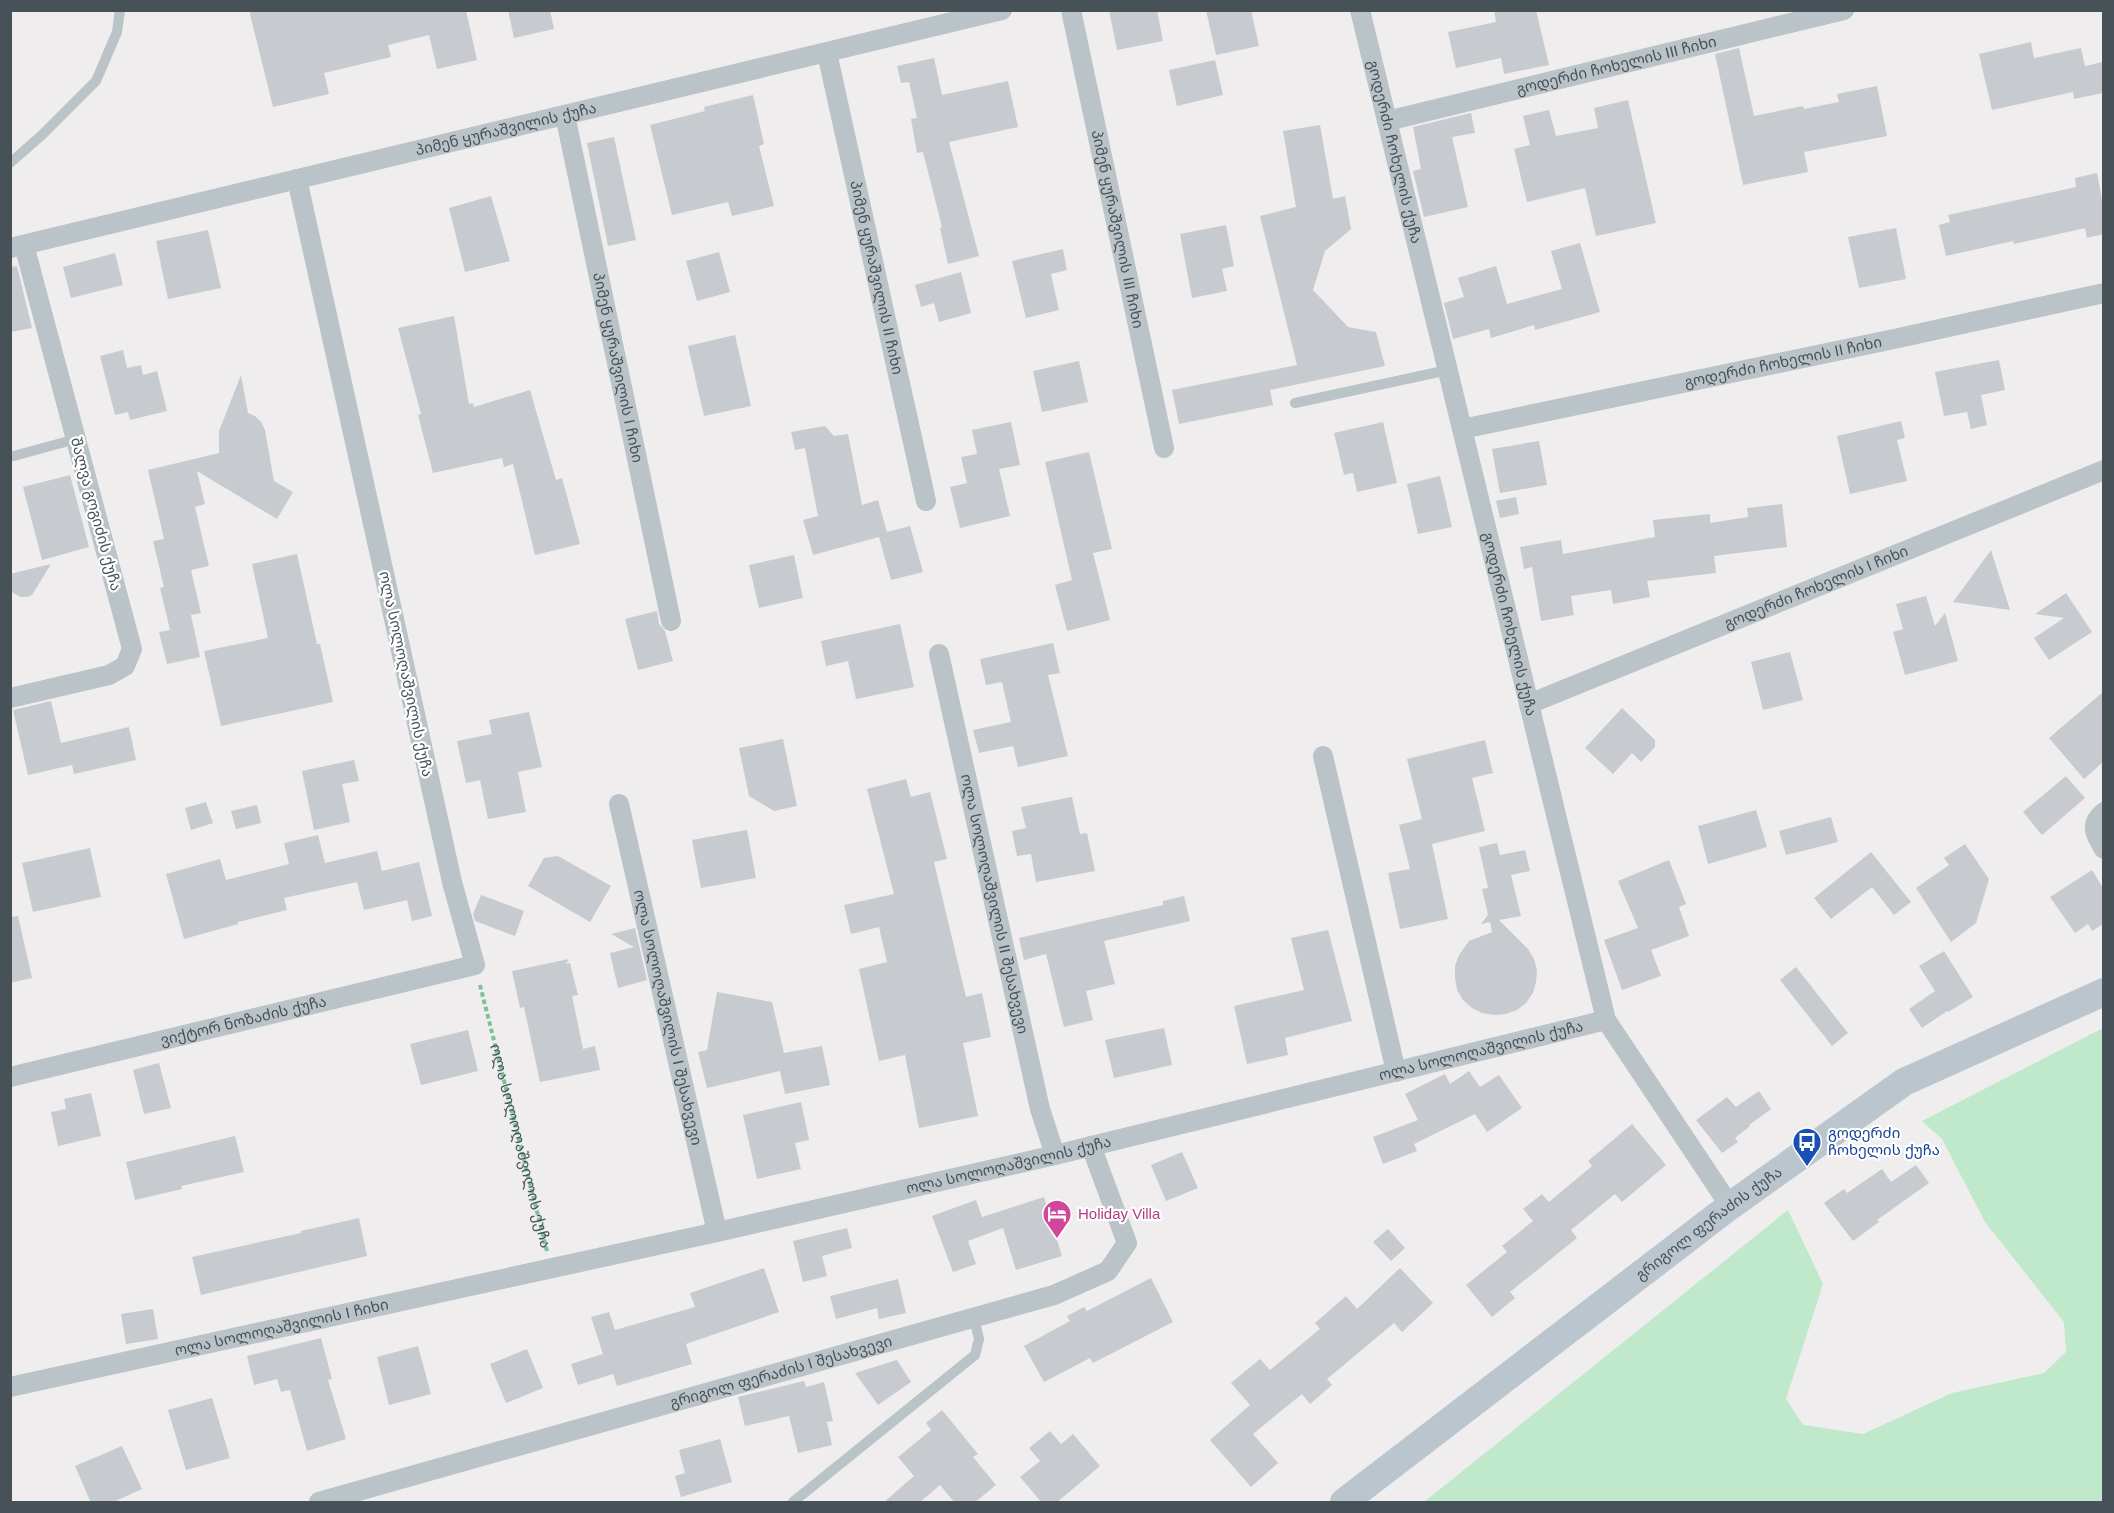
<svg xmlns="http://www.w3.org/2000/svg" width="2114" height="1513" viewBox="0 0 2114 1513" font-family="Helvetica,'Noto Sans Georgian',sans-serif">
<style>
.green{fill:#bfe9ca}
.building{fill:#c7cbcf}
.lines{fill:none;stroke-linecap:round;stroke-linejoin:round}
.path{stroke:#7bc396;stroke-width:4;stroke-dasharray:4.5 3;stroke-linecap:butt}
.lane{stroke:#b9c3c8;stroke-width:10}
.street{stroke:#b9c3c8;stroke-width:20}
.secondary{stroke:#bac5cd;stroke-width:28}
.labels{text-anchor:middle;stroke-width:4.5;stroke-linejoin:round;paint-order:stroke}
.street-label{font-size:15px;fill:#475258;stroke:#fff}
.transit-label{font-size:15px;fill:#164399;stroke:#fff;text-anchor:start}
.hotel-label{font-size:15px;fill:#b23c85;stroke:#fff;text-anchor:start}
</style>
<rect width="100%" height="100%" fill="#efeded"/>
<!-- green -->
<path class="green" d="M 2103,1028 L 2103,1502 L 1424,1502 L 1788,1210 L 1823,1284 L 1786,1399 L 1803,1425 L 1863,1434 L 1952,1393 L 2044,1373 L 2066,1352 L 2064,1322 L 1985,1222 L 1942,1139 L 1922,1121 Z"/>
<!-- building -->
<path class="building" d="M 249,10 L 466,10 L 477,60 L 437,69 L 429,35 L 388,45 L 391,57 L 324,73 L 329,94 L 273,107 Z
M 508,10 L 550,10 L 554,29 L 514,38 Z
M 1109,10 L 1157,10 L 1163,41 L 1117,50 Z
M 1206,10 L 1251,10 L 1259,46 L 1216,55 Z
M 1494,10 L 1536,10 L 1549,65 L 1504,74 L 1501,58 L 1456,68 L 1448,32 L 1496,22 Z
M 2031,42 L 2034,58 L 2081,48 L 2085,66 L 2103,62 L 2103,93 L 2074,99 L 2073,92 L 1992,110 L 1979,54 Z
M 1739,48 L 1754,116 L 1803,106 L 1804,109 L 1839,102 L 1837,94 L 1877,86 L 1887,136 L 1804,152 L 1808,172 L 1743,185 L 1715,54 Z
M 934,58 L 942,95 L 1008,81 L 1018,127 L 949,142 L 979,256 L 948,264 L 940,228 L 942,227 L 923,152 L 917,153 L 911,119 L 917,118 L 909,82 L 901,83 L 897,66 Z
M 1215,60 L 1223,95 L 1177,106 L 1169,70 Z
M 753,95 L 764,144 L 759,146 L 774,206 L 732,216 L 728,202 L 672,215 L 650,125 L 705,111 L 704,107 Z
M 1628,100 L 1656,223 L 1596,236 L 1585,188 L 1527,202 L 1514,149 L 1530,145 L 1523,116 L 1549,110 L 1556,136 L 1598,128 L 1594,108 Z
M 1471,113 L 1475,133 L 1452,137 L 1468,207 L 1424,217 L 1413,171 L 1421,169 L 1413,127 Z
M 1320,125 L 1333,199 L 1345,196 L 1351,229 L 1325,251 L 1313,290 L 1348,327 L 1376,332 L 1385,366 L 1270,390 L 1273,405 L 1179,424 L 1172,390 L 1297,365 L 1260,216 L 1296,207 L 1283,131 Z
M 614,137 L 636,240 L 608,246 L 587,143 Z
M 2097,173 L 2103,205 L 2103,234 L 2087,238 L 2085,228 L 2014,244 L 2013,241 L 1946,256 L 1939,225 L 1950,222 L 1948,215 L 2076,187 L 2075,178 Z
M 491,196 L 510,261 L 465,272 L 449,208 Z
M 1226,225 L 1234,266 L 1222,269 L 1227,291 L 1192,298 L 1180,234 Z
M 1896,228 L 1906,279 L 1859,288 L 1848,237 Z
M 208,230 L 221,288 L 168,299 L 156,241 Z
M 1580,243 L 1600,312 L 1535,330 L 1534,325 L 1491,338 L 1489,329 L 1453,339 L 1444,303 L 1464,297 L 1458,278 L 1496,266 L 1507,304 L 1562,289 L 1551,251 Z
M 1063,249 L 1067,270 L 1051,274 L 1059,310 L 1026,318 L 1012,261 Z
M 719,252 L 730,292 L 697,301 L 686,261 Z
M 115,253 L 123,285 L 71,298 L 63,267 Z
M 17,266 L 32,328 L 10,332 L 10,267 Z
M 961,272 L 971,313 L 939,322 L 934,303 L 921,307 L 915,285 Z
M 454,316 L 469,404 L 473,403 L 474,407 L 530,390 L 556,480 L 562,478 L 580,544 L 535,555 L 513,464 L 504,467 L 502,458 L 433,473 L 418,415 L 421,414 L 398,328 Z
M 735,335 L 751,406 L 704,416 L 688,346 Z
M 123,350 L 127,368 L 141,365 L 143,375 L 157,371 L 167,411 L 130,420 L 128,412 L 115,415 L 100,356 Z
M 1999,360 L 2005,390 L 1981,395 L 1987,425 L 1971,429 L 1967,412 L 1944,416 L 1935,372 Z
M 1079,361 L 1088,402 L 1042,412 L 1033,371 Z
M 241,375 L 248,413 L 255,416 L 261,422 L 265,430 L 274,481 L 293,492 L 277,519 L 197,471 L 205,504 L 195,507 L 209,566 L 191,570 L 201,613 L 191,615 L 200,657 L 167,664 L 159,632 L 170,630 L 160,588 L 164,587 L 153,541 L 164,539 L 148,470 L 219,453 L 219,431 Z
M 1901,421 L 1905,438 L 1897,440 L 1907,481 L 1850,494 L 1837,436 Z
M 1011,422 L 1020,465 L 999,469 L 1010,516 L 960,528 L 950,487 L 967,483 L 961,457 L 977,454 L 972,430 Z
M 1383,422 L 1397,483 L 1357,492 L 1353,473 L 1344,475 L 1334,433 Z
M 825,426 L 834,436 L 848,434 L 862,505 L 878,500 L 887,532 L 910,526 L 923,572 L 891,580 L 879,537 L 813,555 L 803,520 L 818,516 L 805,448 L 795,450 L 791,432 Z
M 1539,441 L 1547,485 L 1500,493 L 1492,449 Z
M 1089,452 L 1112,549 L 1093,553 L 1110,620 L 1067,631 L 1055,585 L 1072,580 L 1045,462 Z
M 70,475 L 89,547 L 42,560 L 23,487 Z
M 1440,476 L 1452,527 L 1418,534 L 1407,484 Z
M 1516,497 L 1519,514 L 1500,518 L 1496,501 Z
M 1782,504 L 1787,547 L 1714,556 L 1716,573 L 1647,581 L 1650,597 L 1613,604 L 1611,590 L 1571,596 L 1574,615 L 1541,621 L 1532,567 L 1524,569 L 1520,547 L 1561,540 L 1563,554 L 1655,537 L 1653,520 L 1710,514 L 1710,523 L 1748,517 L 1747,508 Z
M 1991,550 L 2010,610 L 1953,602 Z
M 297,554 L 317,644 L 320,644 L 333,702 L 221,726 L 204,651 L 268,638 L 252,564 Z
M 794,555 L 803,598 L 759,608 L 749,565 Z
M 51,564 L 32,595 L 27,597 L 21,597 L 10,591 L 10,574 Z
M 2066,593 L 2092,632 L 2049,660 L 2034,638 L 2064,618 L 2035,614 Z
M 1926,596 L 1935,626 L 1945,613 L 1958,661 L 1905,675 L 1893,632 L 1903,629 L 1896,604 Z
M 657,611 L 659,624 L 665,631 L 673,661 L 638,670 L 625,619 Z
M 900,624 L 914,687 L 856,699 L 848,661 L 826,666 L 821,641 Z
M 1053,643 L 1060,673 L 1048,675 L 1068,756 L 1018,767 L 1013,746 L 979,753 L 973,730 L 1011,722 L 1002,682 L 986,685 L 980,659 Z
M 1790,652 L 1803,700 L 1763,710 L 1751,662 Z
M 2103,692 L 2103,762 L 2084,779 L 2049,738 Z
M 51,701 L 61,743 L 129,727 L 136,760 L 74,774 L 72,765 L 28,775 L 13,710 Z
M 1622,708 L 1655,740 L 1655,747 L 1641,762 L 1632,753 L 1613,774 L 1585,748 Z
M 529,712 L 542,767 L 518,772 L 526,812 L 488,819 L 480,780 L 466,783 L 457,741 L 492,734 L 489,720 Z
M 783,739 L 797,806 L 774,811 L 749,796 L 739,748 Z
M 1485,740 L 1493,773 L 1472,778 L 1485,831 L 1432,844 L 1448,919 L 1400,929 L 1388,873 L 1410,869 L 1399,825 L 1422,819 L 1407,759 Z
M 354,760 L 359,781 L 342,784 L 350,822 L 314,830 L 302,771 Z
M 2066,776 L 2085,798 L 2042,835 L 2023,812 Z
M 906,779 L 911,797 L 930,792 L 947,859 L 934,862 L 966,997 L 982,993 L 991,1037 L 963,1043 L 978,1116 L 919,1128 L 905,1055 L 879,1061 L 859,969 L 887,962 L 879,927 L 851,934 L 844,905 L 894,894 L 867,789 Z
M 1072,797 L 1080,834 L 1087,833 L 1095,871 L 1036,882 L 1031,854 L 1017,856 L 1012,831 L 1026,828 L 1021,807 Z
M 206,802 L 213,823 L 191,830 L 185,808 Z
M 257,805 L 261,823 L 236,829 L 231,811 Z
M 1756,810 L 1767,847 L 1708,864 L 1698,826 Z
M 1831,817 L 1838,842 L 1786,855 L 1779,831 Z
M 747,830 L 756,878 L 701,888 L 692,840 Z
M 318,835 L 325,863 L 377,851 L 382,871 L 419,862 L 432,916 L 412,921 L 407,900 L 364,910 L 357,882 L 284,898 L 287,910 L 238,922 L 238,924 L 184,939 L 166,874 L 220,859 L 226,880 L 289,864 L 284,843 Z
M 1497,843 L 1500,855 L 1525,850 L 1530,871 L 1511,875 L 1521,916 L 1499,920 L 1528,949 L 1534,959 L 1537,970 L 1536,982 L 1533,993 L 1526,1003 L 1517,1010 L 1506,1014 L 1494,1015 L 1482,1013 L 1472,1008 L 1463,1000 L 1457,990 L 1455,978 L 1455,966 L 1459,955 L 1469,941 L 1492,932 L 1490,922 L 1481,924 L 1488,915 L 1482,889 L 1488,888 L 1479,847 Z
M 1965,844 L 1989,879 L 1976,923 L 1951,942 L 1916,888 L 1949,865 L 1944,858 Z
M 90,848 L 101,897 L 33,912 L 22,863 Z
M 1871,852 L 1911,902 L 1894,915 L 1872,887 L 1831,919 L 1814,898 Z
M 558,856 L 611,886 L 590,922 L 528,886 L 544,858 Z
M 1669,860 L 1686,904 L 1679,907 L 1689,936 L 1651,950 L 1661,976 L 1622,990 L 1604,940 L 1638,928 L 1618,881 Z
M 2092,870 L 2103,888 L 2103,924 L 2092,931 L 2088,924 L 2075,933 L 2050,897 Z
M 481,895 L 524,911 L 515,936 L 475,921 L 473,914 Z
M 1184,896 L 1190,921 L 1104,941 L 1115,984 L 1086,991 L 1093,1020 L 1064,1027 L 1046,954 L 1024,960 L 1019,938 L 1163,905 L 1163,901 Z
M 18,916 L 32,978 L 10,983 L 10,917 Z
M 635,928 L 647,980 L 618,988 L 610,953 L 634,947 L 611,934 Z
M 1328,930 L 1352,1021 L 1285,1038 L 1288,1055 L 1247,1064 L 1234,1006 L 1304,990 L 1291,938 Z
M 1944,951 L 1973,997 L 1948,1012 L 1947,1011 L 1922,1028 L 1909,1009 L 1935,991 L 1919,966 Z
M 569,959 L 566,964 L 570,963 L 578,995 L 572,996 L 583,1049 L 595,1046 L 600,1070 L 540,1082 L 524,1007 L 520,1008 L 512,971 Z
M 1796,967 L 1848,1033 L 1832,1046 L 1780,980 Z
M 717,992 L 772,1002 L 784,1053 L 822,1046 L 830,1085 L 785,1094 L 780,1071 L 707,1088 L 698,1052 L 707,1050 Z
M 1164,1028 L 1172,1065 L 1114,1078 L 1105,1040 Z
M 468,1030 L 478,1071 L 421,1085 L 410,1044 Z
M 159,1063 L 171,1108 L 144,1114 L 133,1070 Z
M 1469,1071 L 1480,1087 L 1499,1075 L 1522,1108 L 1487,1132 L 1475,1114 L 1414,1144 L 1417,1151 L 1383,1164 L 1373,1137 L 1418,1120 L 1405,1094 L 1445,1074 L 1450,1084 Z
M 1759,1091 L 1771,1109 L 1749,1125 L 1750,1126 L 1735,1138 L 1738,1142 L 1722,1153 L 1696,1120 L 1727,1097 L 1736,1107 Z
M 91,1093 L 101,1136 L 58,1146 L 51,1112 L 66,1109 L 64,1099 Z
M 801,1102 L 809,1140 L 795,1143 L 801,1169 L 757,1179 L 743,1115 Z
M 1632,1124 L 1666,1165 L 1622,1202 L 1615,1194 L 1571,1230 L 1577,1238 L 1510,1292 L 1515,1298 L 1492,1317 L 1466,1285 L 1507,1252 L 1502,1246 L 1533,1221 L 1523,1209 L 1542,1194 L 1549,1202 L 1592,1166 L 1588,1161 Z
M 235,1136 L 244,1172 L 181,1186 L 182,1189 L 135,1200 L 126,1162 Z
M 1182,1152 L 1198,1188 L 1166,1201 L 1151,1165 Z
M 1916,1165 L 1929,1183 L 1877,1220 L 1879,1222 L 1853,1241 L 1824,1203 L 1844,1189 L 1847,1193 L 1882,1169 L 1891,1182 Z
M 1044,1197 L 1062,1256 L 1016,1270 L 1003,1228 L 968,1241 L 976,1264 L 953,1272 L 932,1216 L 976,1200 L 982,1217 Z
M 359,1218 L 367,1256 L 201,1295 L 192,1257 L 301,1233 L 301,1231 Z
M 847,1228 L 852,1248 L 822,1256 L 827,1276 L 803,1282 L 793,1241 Z
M 1388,1229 L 1405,1248 L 1391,1261 L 1373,1242 Z
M 764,1268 L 779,1312 L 686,1344 L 692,1364 L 617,1386 L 613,1374 L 578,1385 L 571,1364 L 603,1354 L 591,1317 L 609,1312 L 615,1330 L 695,1307 L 690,1293 Z
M 1400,1268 L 1433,1303 L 1402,1332 L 1394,1323 L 1327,1379 L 1332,1385 L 1310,1404 L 1302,1394 L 1253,1434 L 1278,1463 L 1251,1487 L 1210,1440 L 1250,1405 L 1231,1383 L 1260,1359 L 1270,1370 L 1320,1329 L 1315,1323 L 1346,1296 L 1357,1309 Z
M 1151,1278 L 1173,1322 L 1093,1363 L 1090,1358 L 1044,1382 L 1024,1346 L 1070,1321 L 1067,1316 L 1084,1307 L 1087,1311 Z
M 898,1279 L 906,1313 L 879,1319 L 877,1308 L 836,1319 L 830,1296 Z
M 153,1309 L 158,1339 L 126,1344 L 121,1314 Z
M 321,1338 L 332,1379 L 328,1380 L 346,1439 L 307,1451 L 290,1390 L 281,1392 L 277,1379 L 254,1385 L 247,1356 Z
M 418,1346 L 431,1394 L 389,1405 L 377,1357 Z
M 527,1349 L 543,1388 L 506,1403 L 490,1364 Z
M 897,1360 L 911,1382 L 878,1405 L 855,1373 Z
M 804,1381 L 806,1387 L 824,1382 L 833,1421 L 827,1422 L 832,1445 L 798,1453 L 789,1416 L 745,1426 L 738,1397 Z
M 212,1398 L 230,1458 L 186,1470 L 168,1410 Z
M 942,1410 L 978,1454 L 973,1457 L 996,1485 L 974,1503 L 955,1503 L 940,1485 L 919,1503 L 883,1503 L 914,1476 L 898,1457 L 931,1430 L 926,1423 Z
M 1050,1431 L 1061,1444 L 1073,1434 L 1100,1466 L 1056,1503 L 1042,1503 L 1020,1477 L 1040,1461 L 1029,1448 Z
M 720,1439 L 732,1482 L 681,1497 L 675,1476 L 685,1473 L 679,1450 Z
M 122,1446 L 142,1489 L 111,1503 L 91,1503 L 75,1466 Z"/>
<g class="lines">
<!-- path -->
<path class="path" id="s1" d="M 480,985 L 547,1251"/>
<!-- lane -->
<path class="lane" d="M 10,163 L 42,135 L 96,81 L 117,32 L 120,10
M 1295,403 L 1448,370
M 10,457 L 76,439
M 793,1502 L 975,1355 L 979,1339 L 974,1318"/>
<!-- street -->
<g class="street">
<path id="s2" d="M 1071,10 L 1164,448"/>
<path id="s3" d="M 1360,10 L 1606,1020 L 1730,1206"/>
<path id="s4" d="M 827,53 L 926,501"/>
<path id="s5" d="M 565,115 L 671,621"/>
<path id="s6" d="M 1387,121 L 1844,10"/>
<path id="s7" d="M 10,248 L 1002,10"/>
<path id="s8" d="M 1462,429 L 1894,339 L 2104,293"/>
<path id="s9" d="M 939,654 L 1040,1109 L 1055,1155"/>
<path d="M 10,698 L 109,675 L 125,666 L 132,649 L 24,245"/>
<path id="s10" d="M 1529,704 L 2104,470"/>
<path d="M 1323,756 L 1396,1072"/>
<path id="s11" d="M 619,804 L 717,1232"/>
<path d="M 2104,812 C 2089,824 2095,835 2104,849"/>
<path id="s12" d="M 10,1077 L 475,965 L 452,882 L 297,179"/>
<path id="s13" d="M 10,1387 L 717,1232 L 1055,1155 L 1606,1020"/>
<path id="s14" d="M 319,1502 L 1054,1295 L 1108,1271 L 1127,1243 L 1091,1146"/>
</g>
<!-- secondary -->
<path class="secondary" id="s15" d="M 1344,1502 L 1730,1206 L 1904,1082 L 2104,992"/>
</g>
<!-- icons -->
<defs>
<g id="bus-pin" transform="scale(1.5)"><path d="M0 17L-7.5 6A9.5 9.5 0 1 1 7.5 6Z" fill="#1a4fb4" stroke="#fff"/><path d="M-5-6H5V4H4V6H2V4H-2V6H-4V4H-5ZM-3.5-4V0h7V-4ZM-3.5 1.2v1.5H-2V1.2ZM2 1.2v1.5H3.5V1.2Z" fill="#fff"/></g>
<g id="hotel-pin" transform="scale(1.5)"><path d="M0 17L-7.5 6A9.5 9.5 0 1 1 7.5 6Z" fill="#d1479c" stroke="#fff"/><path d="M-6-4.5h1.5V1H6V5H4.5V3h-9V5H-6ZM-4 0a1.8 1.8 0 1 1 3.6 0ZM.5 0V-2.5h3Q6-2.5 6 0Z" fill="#fff"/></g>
</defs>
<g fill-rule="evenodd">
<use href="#bus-pin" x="1807" y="1142"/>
<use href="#hotel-pin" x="1057" y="1214"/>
</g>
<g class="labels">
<!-- street labels -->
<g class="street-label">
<text dy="5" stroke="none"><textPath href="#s6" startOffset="236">გოდერძი ჩოხელის III ჩიხი</textPath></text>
<text dy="5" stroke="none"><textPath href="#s7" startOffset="510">პიმენ ყურაშვილის ქუჩა</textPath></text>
<text dy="5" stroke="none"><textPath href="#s3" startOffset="146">გოდერძი ჩოხელის ქუჩა</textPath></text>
<text dy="5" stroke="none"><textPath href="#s2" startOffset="224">პიმენ ყურაშვილის III ჩიხი</textPath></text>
<text dy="5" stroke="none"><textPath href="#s4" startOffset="230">პიმენ ყურაშვილის II ჩიხი</textPath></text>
<text dy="5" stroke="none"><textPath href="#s8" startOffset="328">გოდერძი ჩოხელის II ჩიხი</textPath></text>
<text dy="5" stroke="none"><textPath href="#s5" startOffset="258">პიმენ ყურაშვილის I ჩიხი</textPath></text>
<text transform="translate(96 514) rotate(75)" y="5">შალვა გოგიძის ქუჩა</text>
<text dy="5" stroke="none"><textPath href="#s10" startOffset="310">გოდერძი ჩოხელის I ჩიხი</textPath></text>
<text dy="5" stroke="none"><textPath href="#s3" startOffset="632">გოდერძი ჩოხელის ქუჩა</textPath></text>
<text transform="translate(406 674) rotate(78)" y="5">ოლა სოლოღაშვილის ქუჩა</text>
<text dy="5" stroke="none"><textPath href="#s9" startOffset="256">ოლა სოლოღაშვილის II შესახვევი</textPath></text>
<text dy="5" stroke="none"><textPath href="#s11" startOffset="219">ოლა სოლოღაშვილის I შესახვევი</textPath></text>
<text dy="5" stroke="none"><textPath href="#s12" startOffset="240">ვიქტორ ნოზაძის ქუჩა</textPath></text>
<text dy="5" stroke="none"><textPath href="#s13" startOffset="1509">ოლა სოლოღაშვილის ქუჩა</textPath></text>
<text dy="5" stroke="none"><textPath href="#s1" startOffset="166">ოლა სოლოღაშვილის ქუჩა</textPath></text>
<text dy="5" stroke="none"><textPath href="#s13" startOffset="1023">ოლა სოლოღაშვილის ქუჩა</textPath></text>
<text dy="5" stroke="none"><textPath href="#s15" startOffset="459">გრიგოლ ფერაძის ქუჩა</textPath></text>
<text dy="5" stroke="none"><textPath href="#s13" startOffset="278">ოლა სოლოღაშვილის I ჩიხი</textPath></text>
<text dy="5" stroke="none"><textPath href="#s14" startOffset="480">გრიგოლ ფერაძის I შესახვევი</textPath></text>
</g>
<!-- transit labels -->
<g class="transit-label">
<text x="1828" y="1138">გოდერძი<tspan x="1828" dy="17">ჩოხელის ქუჩა</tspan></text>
</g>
<!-- hotel labels -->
<g class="hotel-label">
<text x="1078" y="1219">Holiday Villa</text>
</g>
</g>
<!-- border -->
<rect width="2114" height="1513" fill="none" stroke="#475258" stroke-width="24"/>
</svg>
